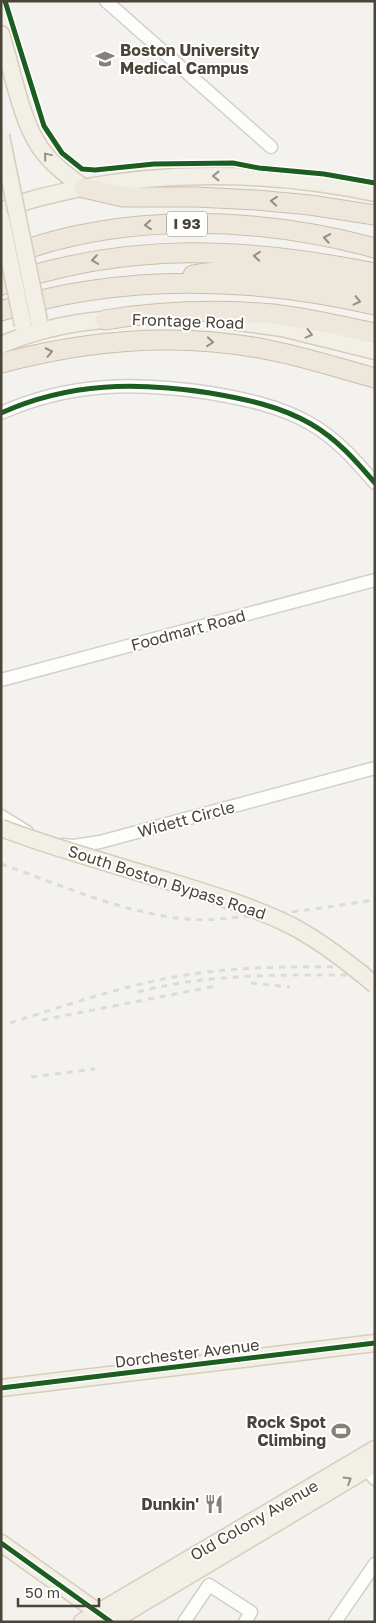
<svg xmlns="http://www.w3.org/2000/svg" width="376" height="1623" viewBox="0 0 376 1623" font-family="'Golos Text',sans-serif">
<style>
.lines{fill:none;stroke-linecap:round;stroke-linejoin:round}
.minor-casing{stroke:#d2d0cb;stroke-width:15}
.major-casing{stroke:#d6cebb;stroke-width:19}
.highway-casing{stroke:#ccbfa9;stroke-width:21}
.minor{stroke:#fdfdfc;stroke-width:12}
.major{stroke:#f2efe6;stroke-width:16}
.highway{stroke:#ede8db;stroke-width:19}
.rail{stroke:#dbdbda;stroke-width:3;stroke-dasharray:6 6;stroke-linecap:butt}
.major-bridge-casing{stroke:#d6cebb;stroke-width:19;stroke-linecap:butt}
.major-bridge{stroke:#f2efe6;stroke-width:16}
.cycleway-casing{stroke:#fff;stroke-width:8}
.cycleway{stroke:#1b5e20;stroke-width:5}
.oneway{stroke:#969187}
.oneway2{stroke:#948e82}
.labels{text-anchor:middle;stroke-width:4;stroke-linejoin:round;paint-order:stroke}
.shield{fill:#fff;stroke:#817c74;stroke-width:1}
.shield-label{font-size:15px;font-weight:bold;fill:#4b4439}
.poi-label{font-size:16px;font-weight:bold;fill:#4b4439;stroke:#fff;text-anchor:end}
.street-label{font-size:16px;fill:#4b4439;stroke:#fff}
</style>
<rect width="100%" height="100%" fill="#f4f2ee"/>
<g class="lines">
<!-- minor casing -->
<g class="minor-casing">
<path id="minor" d="M 106,1 L 271,147
M 1,413 C 70,382 137,382 210,393 C 245,399 280,406 311,424 C 337,439 356,461 375,483
M 1,680 L 375,580
M 1,816 L 27,832
M 62,845 L 74,846 L 100,842 L 375,768
M 362,1463 L 375,1479
M 184,1622 L 209,1585 L 251,1612 L 245,1622
M 335,1622 L 375,1564"/>
</g>
<!-- major casing -->
<g class="major-casing">
<path id="major" d="M 1,34 C 12,68 20,117 39,146 C 51,164 68,176 84,188
M 1,211 C 27,199 54,194 81,188 C 178,170 278,173 375,193
M 217,319 L 282,328 L 375,351
M 1,345 C 38,329 78,321 118,319
M 1,1388 L 375,1343
M 1,1543 L 105,1617
M 82,1622 L 375,1449
M 111,1622 L 375,1464"/>
</g>
<!-- highway casing -->
<g class="highway-casing">
<path id="highway" d="M 84,188 L 123,197 L 196,197 L 256,200 L 310,205 L 375,215
M 9,255 C 125,212 257,216 375,248
M 193,275 C 252,264 316,275 375,286
M 1,285 C 129,241 244,247 375,273
M 1,311 C 122,273 253,277 375,305
M 105,320 C 161,311 216,309 273,314 C 307,318 341,326 375,333
M 1,363 C 87,340 176,332 264,349 C 302,356 338,368 375,378"/>
</g>
<!-- minor -->
<use href="#minor" class="minor"/>
<!-- major -->
<use href="#major" class="major"/>
<!-- highway -->
<use href="#highway" class="highway"/>
<!-- rail -->
<path class="rail" d="M 1,864 C 61,885 123,913 186,919 C 208,921 229,918 251,916 C 292,913 333,906 375,900
M 251,983 L 290,987
M 138,992 C 209,973 285,975 357,975
M 42,1020 L 216,986
M 10,1023 C 70,1004 130,983 193,974 C 253,965 314,967 375,967
M 31,1077 L 95,1069"/>
<!-- major-bridge casing -->
<g class="major-bridge-casing">
<path id="major-bridge" d="M 1,136 L 39,321
M 1,219 L 23,325
M 1,828 C 59,850 119,866 178,884 C 217,896 256,908 292,926 C 322,942 349,963 375,985"/>
</g>
<!-- major-bridge -->
<use href="#major-bridge" class="major-bridge"/>
<!-- cycleway casing -->
<g class="cycleway-casing">
<path id="cycleway" d="M 5,1 L 44,126 L 62,153 L 82,169 L 95,170 L 154,164 L 233,163 L 259,168 L 324,174 L 375,183
M 1,413 C 70,382 137,382 210,393 C 245,399 280,406 311,424 C 337,439 356,461 375,483
M 1,1388 L 375,1343
M 1,1543 L 111,1622"/>
</g>
<!-- cycleway -->
<use href="#cycleway" class="cycleway"/>
</g>
<!-- one-way arrows -->
<defs><path id="oneway-chevron" d="M-2-3.5L2.5 0L-2 3.5" fill="none" stroke-width="1.6" stroke-linecap="round" stroke-linejoin="round" transform="scale(1.25)"/></defs>
<g class="oneway">
<use href="#oneway-chevron" transform="translate(47 156) rotate(-130)"/>
<use href="#oneway-chevron" transform="translate(216 176) rotate(180)"/>
<use href="#oneway-chevron" transform="translate(309 334) rotate(14)"/>
<use href="#oneway-chevron" transform="translate(348 1480) rotate(-31)"/>
</g>
<g class="oneway2">
<use href="#oneway-chevron" transform="translate(274 201) rotate(-175)"/>
<use href="#oneway-chevron" transform="translate(148 225) rotate(176)"/>
<use href="#oneway-chevron" transform="translate(327 238) rotate(-170)"/>
<use href="#oneway-chevron" transform="translate(257 256) rotate(-175)"/>
<use href="#oneway-chevron" transform="translate(95 260) rotate(171)"/>
<use href="#oneway-chevron" transform="translate(357 301) rotate(13)"/>
<use href="#oneway-chevron" transform="translate(210 342) rotate(5)"/>
<use href="#oneway-chevron" transform="translate(49 352) rotate(-12)"/>
</g>
<!-- icons -->
<defs>
<g id="university-bare" transform="scale(1.5)"><path d="M0-5L7-2L0 1L-7-2ZM-4 1L0 2.5L4 1V4Q0 6-4 4Z" fill="#868178" stroke="#fff" stroke-width="2.5" paint-order="stroke"/></g>
<g id="stadium-bare" transform="scale(1.5)"><path d="M0-5a6.5 5 0 1 0 0 10a6.5 5 0 1 0 0-10ZM-3.5-1.8h7v3.6h-7Z" fill="#868178" stroke="#fff" stroke-width="2.5" paint-order="stroke"/></g>
<g id="restaurant-bare" transform="scale(1.5)"><path d="M-5-6h1v4h1v-4h1v4h1v-4h1v5L-1.5 .5V6h-2V.5L-5-1ZM5-6V6H3V1.5H1.5Q1.5-4 5-6Z" fill="#868178" stroke="#fff" stroke-width="2.5" paint-order="stroke"/></g>
</defs>
<g fill-rule="evenodd">
<use href="#university-bare" x="105" y="59"/>
<use href="#stadium-bare" x="341" y="1431"/>
<use href="#restaurant-bare" x="214" y="1504"/>
</g>
<g class="labels">
<!-- shield labels -->
<rect class="shield" x="167" y="211.5" width="40" height="25" rx="4"/>
<g class="shield-label">
<text x="187" y="229">I 93</text>
</g>
<!-- poi labels -->
<g class="poi-label">
<text x="120" y="56" text-anchor="start">Boston University<tspan x="120" dy="18">Medical Campus</tspan></text>
<text x="326" y="1428">Rock Spot<tspan x="326" dy="18">Climbing</tspan></text>
<text x="199" y="1510">Dunkin'</text>
</g>
<!-- street labels -->
<g class="street-label">
<text transform="translate(188 321) rotate(2)" y="6">Frontage Road</text>
<text transform="translate(188 630) rotate(-15)" y="6">Foodmart Road</text>
<text transform="translate(186 819) rotate(-15)" y="6">Widett Circle</text>
<text transform="translate(167 882) rotate(18)" y="6">South Boston Bypass Road</text>
<text transform="translate(187 1353) rotate(-7)" y="6">Dorchester Avenue</text>
<text transform="translate(254 1520) rotate(-30)" y="6">Old Colony Avenue</text>
</g>
</g>
<!-- border -->
<rect width="376" height="1623" fill="none" stroke="#4b4439" stroke-width="5"/>
<!-- scale -->
<path d="M18 1598v8h81v-8" fill="none" stroke="#4b4439" stroke-width="2.5"/>
<text x="25" y="1598" font-size="15" fill="#4b4439" stroke="#ffffff" stroke-width="4" paint-order="stroke">50 m</text>
</svg>
